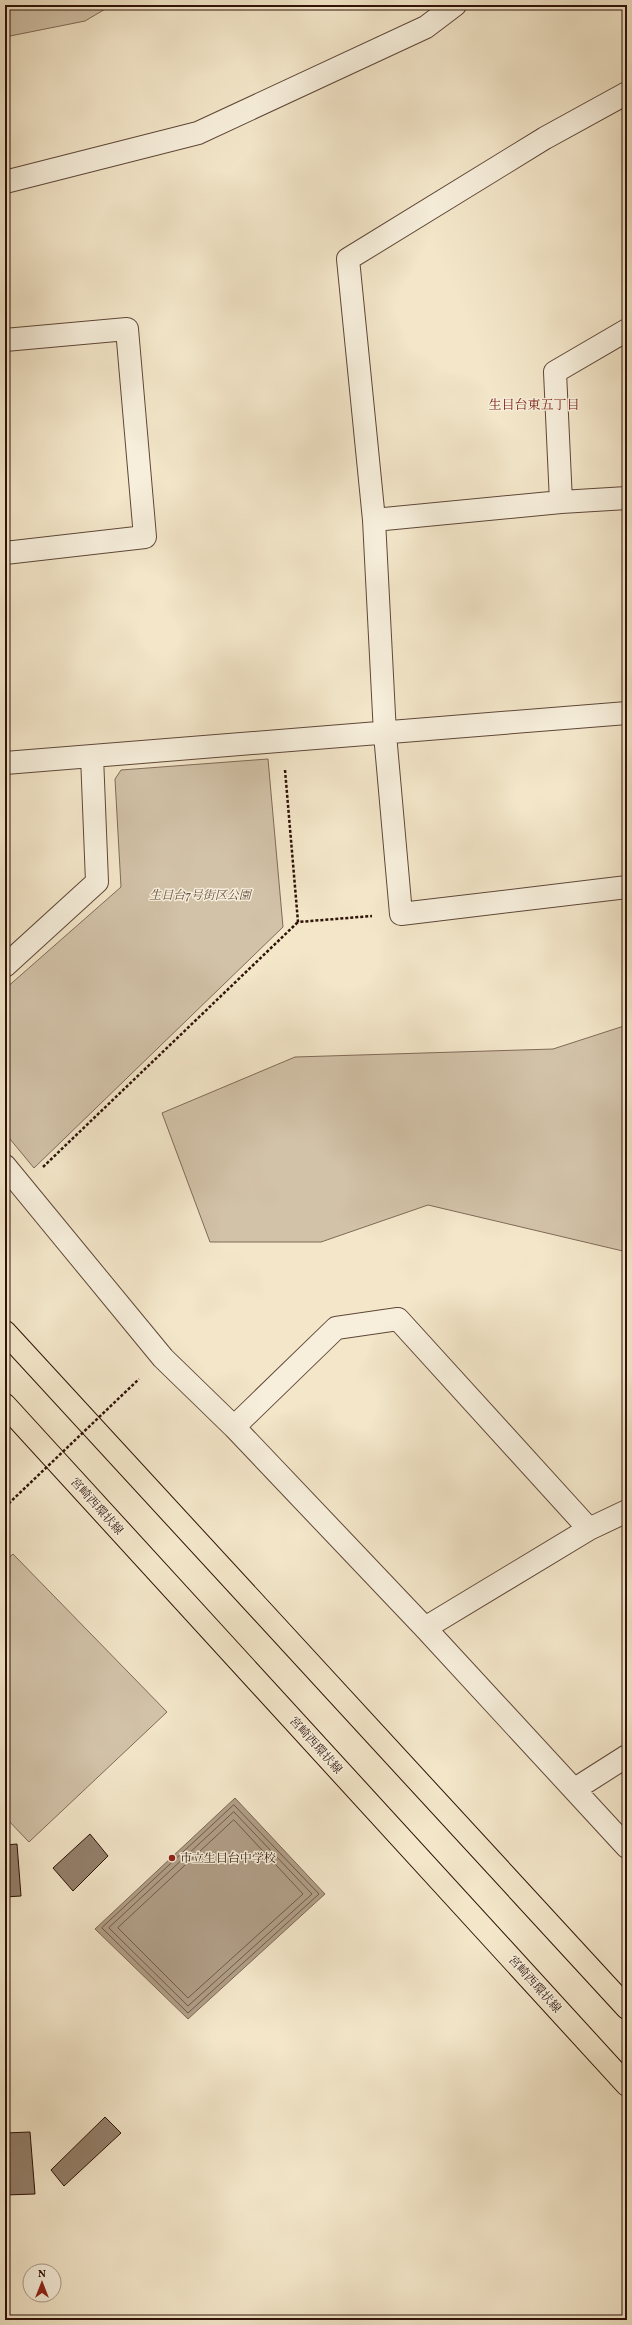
<svg xmlns="http://www.w3.org/2000/svg" width="632" height="2325" viewBox="0 0 632 2325" font-family="Vollkorn,'Noto Serif JP',serif">
<style>
.green{fill:#d2c2a8;stroke:#806a58}
.water{fill:#b09e87;stroke:#7c6654}
.lines{fill:none;stroke-linecap:round;stroke-linejoin:round}
.shore{stroke:#6f5847;stroke-width:1}
.building{fill:#94806c;stroke:#2e1207}
.minor-casing{stroke:#5f4738;stroke-width:24}
.major-casing{stroke:#2e1207;stroke-width:24}
.path{stroke:#2e1207;stroke-width:2.5;stroke-dasharray:3 2;stroke-linecap:butt}
.minor{stroke:#f7efdc;stroke-width:22}
.major{stroke:#f3e6c9;stroke-width:22}
.path-bridge{stroke:#2e1207;stroke-width:2.5;stroke-dasharray:3 2;stroke-linecap:butt}
.poi-dot{fill:#8f2418;stroke:#f7efdc;stroke-width:1.5}
.labels{text-anchor:middle;stroke-width:3;stroke-linejoin:round;paint-order:stroke}
.park-label{font-size:12px;font-style:italic;fill:#67503f;stroke:#f7efdc}
.street-label{font-size:12px;fill:#2e1207;stroke:#f7efdc}
.poi-label{font-size:12px;fill:#2e1207;stroke:#f7efdc;text-anchor:start}
.neighbourhood-label{font-size:13px;fill:#7a1f14;stroke:#f7efdc}
</style>
<rect width="100%" height="100%" fill="#f3e6c9"/>
<filter id="stains"><feTurbulence type="fractalNoise" baseFrequency=".005" numOctaves="4"/><feColorMatrix values="0 0 0 0 .2 0 0 0 0 .09 0 0 0 0 .02 0 0 0 .5 -.17"/></filter>
<radialGradient id="worn" r=".72"><stop offset=".6" stop-color="#630" stop-opacity="0"/><stop offset="1" stop-color="#630" stop-opacity=".3"/></radialGradient>
<!-- green -->
<path class="green" d="M 5,5 L 112,5 L 85,21 L 5,37 Z
M 268,759 L 283,927 L 34,1168 L 5,1133 L 5,989 L 121,887 L 115,779 L 121,770 Z
M 627,1025 L 627,1252 L 428,1205 L 321,1242 L 210,1242 L 162,1113 L 295,1057 L 553,1049 Z
M 13,1554 L 167,1712 L 29,1842 L 5,1817 L 5,1561 Z"/>
<!-- water -->
<path class="water" d="M 235,1798 L 325,1894 L 188,2019 L 95,1929 Z"/>
<g class="lines">
<!-- shore -->
<path class="shore" d="M 234,1805 L 319,1894 L 188,2013 L 102,1928 Z
M 234,1812 L 312,1894 L 188,2006 L 109,1928 Z
M 234,1820 L 303,1894 L 188,1998 L 118,1928 Z"/>
</g>
<!-- building -->
<path class="building" d="M 90,1834 L 108,1856 L 73,1891 L 53,1868 Z
M 17,1844 L 21,1896 L 5,1897 L 5,1845 Z
M 105,2117 L 121,2133 L 64,2186 L 51,2170 Z
M 30,2132 L 35,2194 L 5,2195 L 5,2133 Z"/>
<g class="lines">
<!-- minor casing -->
<g class="minor-casing">
<path id="minor" d="M 627,93 L 545,138 L 348,259 L 374,520 L 385,734 L 401,914 L 627,887
M 5,182 L 198,133 L 426,27 L 455,5
M 5,340 L 127,329 L 145,537 L 5,553
M 561,502 L 555,372 L 627,330
M 374,520 L 561,502 L 627,498
M 5,763 L 627,713
M 5,966 L 97,882 L 92,756
M 5,1166 L 163,1358 L 234,1427 L 425,1628 L 627,1847
M 234,1427 L 336,1328 L 398,1319 L 589,1529
M 425,1628 L 589,1529 L 627,1511
M 575,1789 L 627,1756"/>
</g>
<!-- major casing -->
<g class="major-casing">
<path id="major" d="M 5,1332 L 627,2008
M 5,1405 L 627,2085"/>
</g>
<!-- path -->
<path class="path" d="M 285,770 L 298,922 L 372,916
M 43,1167 L 298,922"/>
<!-- minor -->
<use href="#minor" class="minor"/>
<!-- major -->
<use href="#major" class="major"/>
<!-- path-bridge -->
<path class="path-bridge" d="M 5,1507 L 139,1379"/>
</g>
<!-- markers -->
<circle class="poi-dot" cx="172" cy="1858" r="4"/>
<g class="labels">
<!-- park labels -->
<g class="park-label">
<text x="200" y="899">生目台7号街区公園</text>
</g>
<!-- street labels -->
<g class="street-label">
<text transform="translate(97 1506) rotate(48)" y="4">宮崎西環状線</text>
<text transform="translate(316 1745) rotate(48)" y="4">宮崎西環状線</text>
<text transform="translate(535 1984) rotate(48)" y="4">宮崎西環状線</text>
</g>
<!-- poi labels -->
<g class="poi-label">
<text x="180" y="1862">市立生目台中学校</text>
</g>
<!-- neighbourhood labels -->
<g class="neighbourhood-label">
<text x="534" y="409">生目台東五丁目</text>
</g>
</g>
<!-- margin -->
<rect width="632" height="2325" fill="none" stroke="#f3e6c9" stroke-width="20"/>
<rect x="6" y="6" width="620" height="2313" fill="none" stroke="#2e1207" stroke-width="2"/>
<rect x="10" y="10" width="612" height="2305" fill="none" stroke="#2e1207"/>
<!-- north arrow -->
<g transform="translate(42 2283)"><circle r="19" fill="#f7efdc" stroke="#a79787"/>
<path d="M0-3L7 15L0 10L-7 15Z" fill="#8f2418"/>
<text y="-6" font-size="11" font-weight="bold" text-anchor="middle" fill="#2e1207">N</text>
</g>
<rect width="100%" height="100%" filter="url(#stains)"/>
<rect width="100%" height="100%" fill="url(#worn)"/>
</svg>
